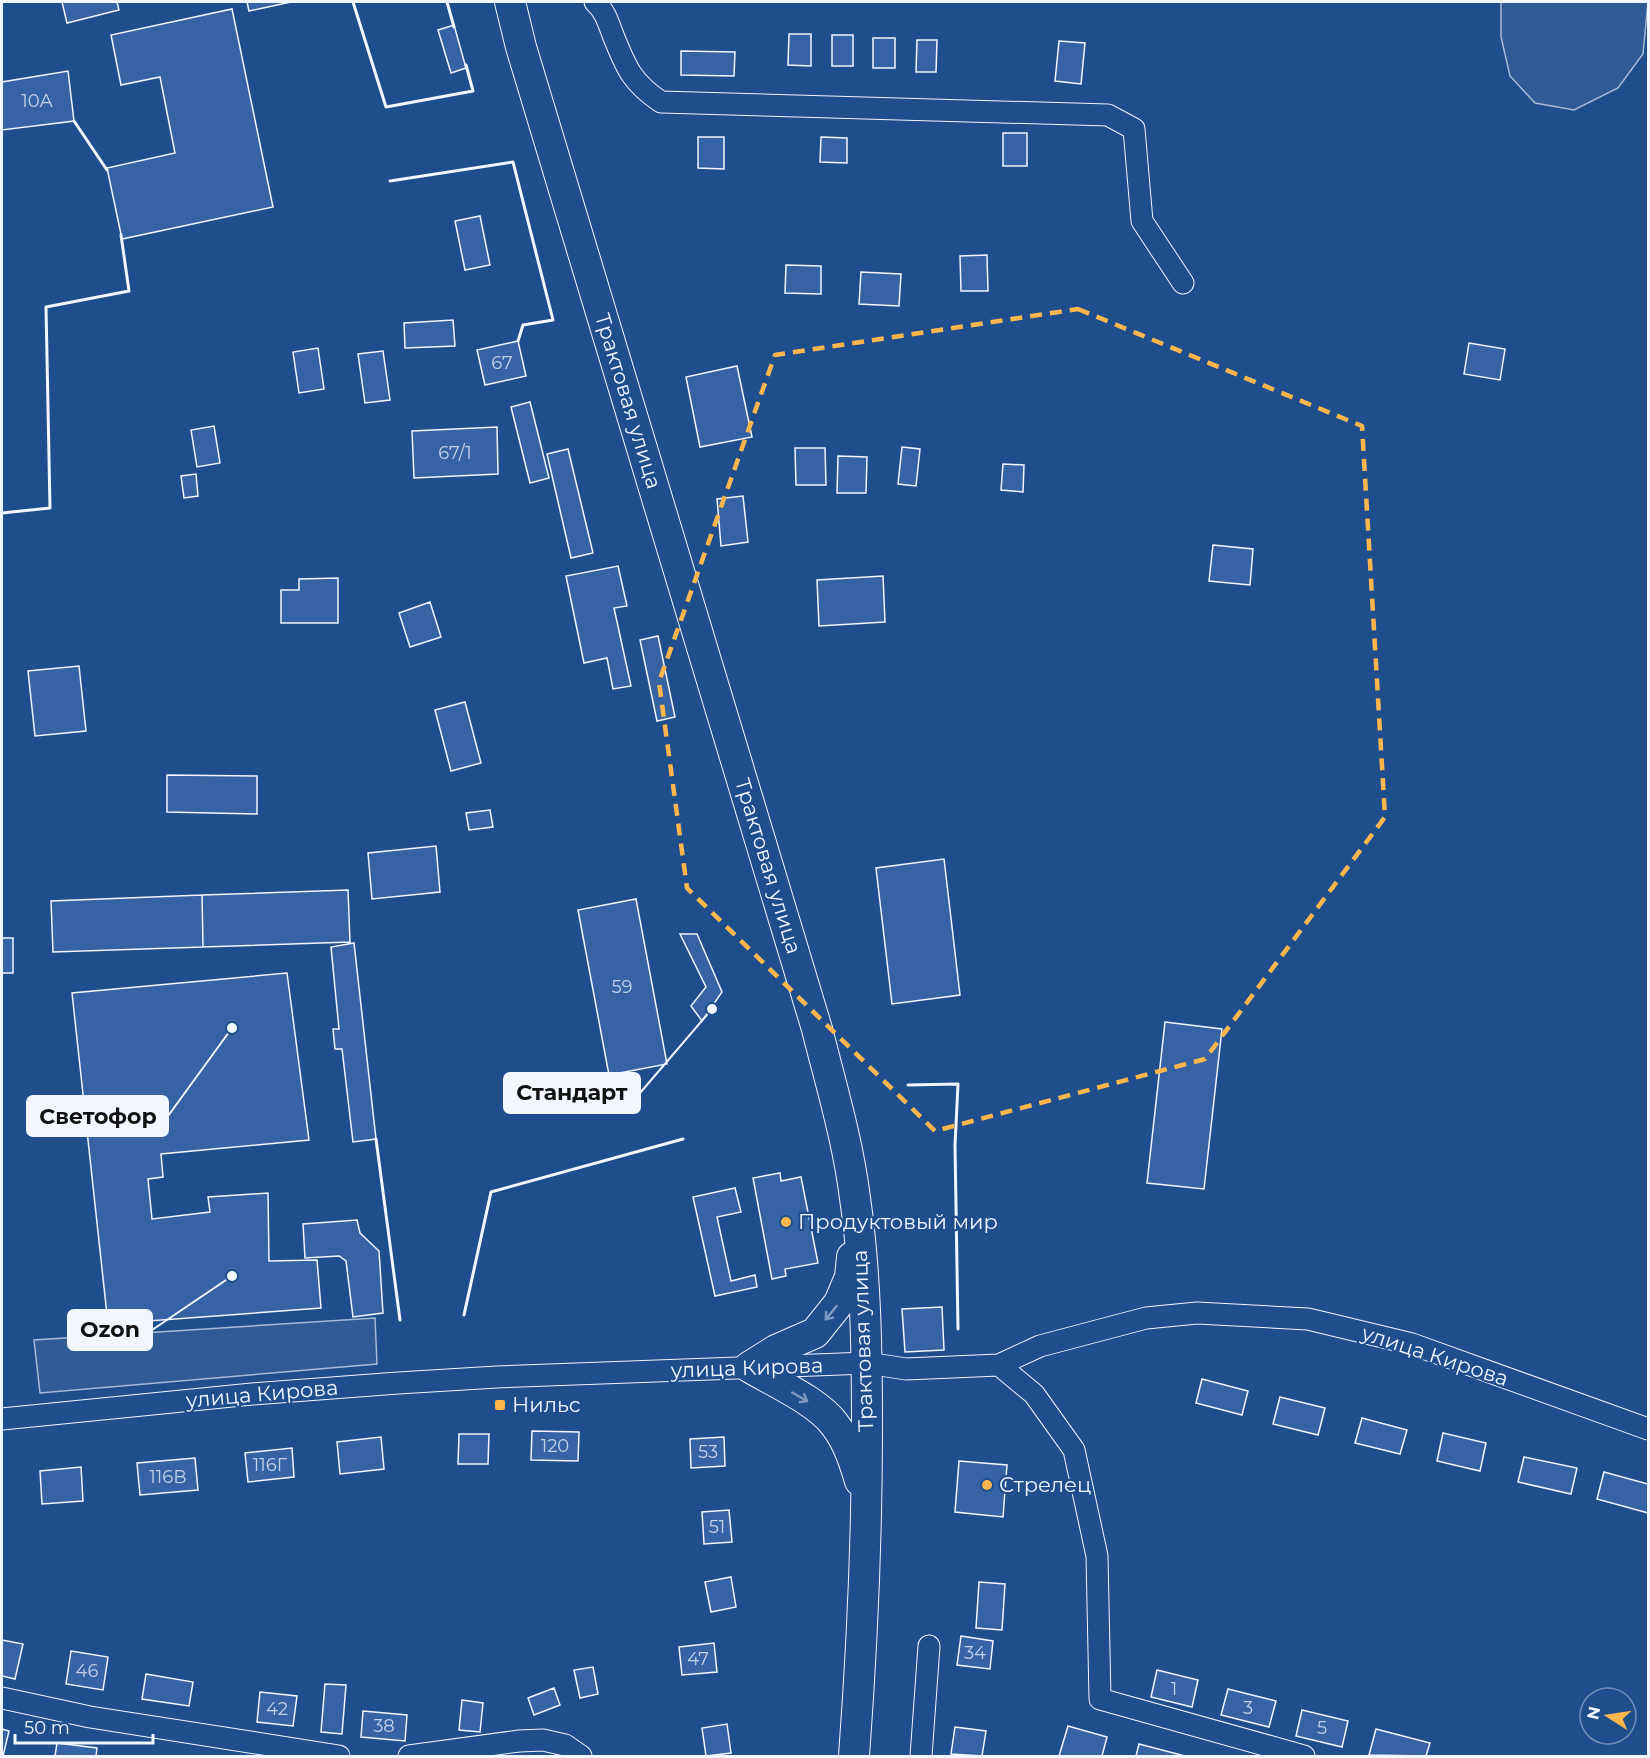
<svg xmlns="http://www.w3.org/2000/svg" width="1650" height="1758" viewBox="0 0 1650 1758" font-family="Montserrat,sans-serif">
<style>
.built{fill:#305b95;stroke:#a8bbd7;stroke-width:1.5}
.building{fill:#3563a3;stroke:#f2f6ff;stroke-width:1.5}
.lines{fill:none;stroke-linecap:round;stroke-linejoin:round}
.minor-casing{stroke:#f2f6ff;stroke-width:23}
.highway-casing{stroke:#f2f6ff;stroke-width:32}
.minor{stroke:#1f4e8c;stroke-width:21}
.highway{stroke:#1f4e8c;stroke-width:30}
.wall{stroke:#f2f6ff;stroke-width:3}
.oneway{stroke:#7e9ac0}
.marked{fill:none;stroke:#ffb74d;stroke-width:4.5;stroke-dasharray:12 8;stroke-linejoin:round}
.poi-dot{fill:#ffb74d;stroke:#1f4e8c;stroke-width:2}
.labels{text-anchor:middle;stroke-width:4.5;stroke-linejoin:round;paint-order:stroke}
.number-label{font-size:18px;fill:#c3d1e8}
.street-label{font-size:21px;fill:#f2f6ff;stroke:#1f4e8c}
.poi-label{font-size:21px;fill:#f2f6ff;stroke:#1f4e8c;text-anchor:start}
.leader{fill:none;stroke:#f2f6ff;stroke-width:2}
.callout-dot{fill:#f2f6ff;stroke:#1f4e8c;stroke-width:2}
.callout{fill:#f2f6ff;stroke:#f2f6ff;stroke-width:2}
.callout-label{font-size:22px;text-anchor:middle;font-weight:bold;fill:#111}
</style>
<rect width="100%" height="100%" fill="#1f4e8c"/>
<!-- built -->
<path class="built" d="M 1501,2 L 1648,2 L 1643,54 L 1618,88 L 1574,110 L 1535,103 L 1510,76 L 1501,37 Z
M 375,1318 L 377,1364 L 40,1393 L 34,1340 Z"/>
<!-- building -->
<path class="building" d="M 62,2 L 117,2 L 119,10 L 67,23 Z
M 247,2 L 291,2 L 249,11 Z
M 232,9 L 273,207 L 122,239 L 107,168 L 175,153 L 160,77 L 121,85 L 111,35 Z
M 454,25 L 466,68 L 451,73 L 438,30 Z
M 789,34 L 811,34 L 811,66 L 788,65 Z
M 832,35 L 853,35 L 853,66 L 832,66 Z
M 873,38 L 895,38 L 895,68 L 873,68 Z
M 917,40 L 937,40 L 936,72 L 916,72 Z
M 1059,41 L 1085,43 L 1081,84 L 1055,81 Z
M 681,51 L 735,52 L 734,76 L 681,75 Z
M 68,71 L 74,121 L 2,130 L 2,82 Z
M 1003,133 L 1027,133 L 1027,166 L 1003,166 Z
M 698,137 L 724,137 L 724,169 L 698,168 Z
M 821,137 L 847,138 L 847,163 L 820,162 Z
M 480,216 L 490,265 L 465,270 L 455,221 Z
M 987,255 L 988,291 L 961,291 L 960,256 Z
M 786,265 L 821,266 L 821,294 L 785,293 Z
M 861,272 L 901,274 L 899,306 L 859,304 Z
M 453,320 L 455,346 L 405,348 L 404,323 Z
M 518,341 L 526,376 L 485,385 L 477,350 Z
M 1469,343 L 1505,349 L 1500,380 L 1464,374 Z
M 318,348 L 324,389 L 299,393 L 293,352 Z
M 383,351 L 390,400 L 365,403 L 358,354 Z
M 737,366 L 752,437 L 700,447 L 686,377 Z
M 530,402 L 549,478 L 530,483 L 511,407 Z
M 214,426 L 220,463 L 197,467 L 191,430 Z
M 497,427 L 498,474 L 414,478 L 412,431 Z
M 902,447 L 920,449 L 916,486 L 898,484 Z
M 795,448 L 825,448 L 826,485 L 796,485 Z
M 568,449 L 593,553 L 571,558 L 547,454 Z
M 838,456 L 867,457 L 866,493 L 837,493 Z
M 1003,464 L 1024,465 L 1023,492 L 1001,490 Z
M 196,474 L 198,496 L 184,498 L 181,476 Z
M 743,496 L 748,542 L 721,546 L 717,499 Z
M 1213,545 L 1253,549 L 1250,585 L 1209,581 Z
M 618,566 L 627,606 L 614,608 L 631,686 L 613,689 L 607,658 L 584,663 L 566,576 Z
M 883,576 L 885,622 L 819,626 L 817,580 Z
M 338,578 L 338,623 L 281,623 L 281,590 L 299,590 L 299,579 Z
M 430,602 L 441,637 L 410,647 L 399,613 Z
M 658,636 L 675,717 L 657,721 L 640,640 Z
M 79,666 L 86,731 L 35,736 L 28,671 Z
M 465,702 L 481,763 L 451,771 L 435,710 Z
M 167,775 L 257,776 L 257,814 L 167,812 Z
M 490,810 L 493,827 L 469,830 L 466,813 Z
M 436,846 L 440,892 L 372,899 L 368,853 Z
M 944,859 L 960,995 L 892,1004 L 876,868 Z
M 348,890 L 350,942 L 203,947 L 202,895 Z
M 202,895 L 203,947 L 53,952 L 51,901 Z
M 636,899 L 667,1064 L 609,1075 L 578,910 Z
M 680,934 L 697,934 L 722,992 L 702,1021 L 691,1006 L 706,987 Z
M 2,938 L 13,938 L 13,973 L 2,973 Z
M 354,943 L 376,1139 L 353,1142 L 342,1049 L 335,1049 L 333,1029 L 339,1029 L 331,947 Z
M 287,973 L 309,1140 L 161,1154 L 163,1177 L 148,1179 L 152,1219 L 210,1212 L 208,1197 L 268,1193 L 269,1261 L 317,1260 L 321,1308 L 108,1324 L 72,993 Z
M 1165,1022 L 1222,1029 L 1204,1189 L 1147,1183 Z
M 780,1173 L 781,1181 L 801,1177 L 818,1263 L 785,1269 L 786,1276 L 772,1279 L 753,1178 Z
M 735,1188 L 741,1212 L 717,1217 L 731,1281 L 755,1275 L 757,1287 L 715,1296 L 693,1197 Z
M 357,1220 L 360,1233 L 379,1251 L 383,1313 L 353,1317 L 346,1261 L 339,1256 L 305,1258 L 303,1224 Z
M 942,1307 L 944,1350 L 905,1352 L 902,1309 Z
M 1202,1379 L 1248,1391 L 1242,1415 L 1196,1403 Z
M 1280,1397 L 1325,1408 L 1318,1435 L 1273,1424 Z
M 1362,1418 L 1407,1430 L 1400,1454 L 1355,1443 Z
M 532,1431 L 579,1432 L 578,1461 L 531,1460 Z
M 1443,1433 L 1486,1443 L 1480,1471 L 1437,1461 Z
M 459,1434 L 489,1434 L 488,1464 L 458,1464 Z
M 381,1437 L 384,1469 L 340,1474 L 337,1442 Z
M 724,1437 L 725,1466 L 691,1468 L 690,1439 Z
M 292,1448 L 294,1477 L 248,1482 L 245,1453 Z
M 1524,1457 L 1577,1468 L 1571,1494 L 1518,1482 Z
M 195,1458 L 198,1490 L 140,1495 L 137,1463 Z
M 959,1461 L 1007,1465 L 1003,1517 L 955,1512 Z
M 81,1467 L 83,1501 L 42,1504 L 40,1471 Z
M 1604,1472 L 1648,1484 L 1648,1513 L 1597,1499 Z
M 729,1510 L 732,1542 L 704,1544 L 702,1512 Z
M 731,1577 L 736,1607 L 711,1612 L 705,1582 Z
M 979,1582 L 1005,1584 L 1002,1630 L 976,1628 Z
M 961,1636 L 993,1641 L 990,1669 L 957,1665 Z
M 2,1640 L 23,1644 L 15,1679 L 2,1676 Z
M 714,1643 L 717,1672 L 682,1675 L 679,1647 Z
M 71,1651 L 108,1657 L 103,1690 L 66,1684 Z
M 593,1667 L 598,1694 L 580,1698 L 574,1670 Z
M 1157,1670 L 1198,1680 L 1192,1707 L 1151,1697 Z
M 146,1674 L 193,1682 L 189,1706 L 142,1699 Z
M 325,1684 L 346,1685 L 342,1734 L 321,1732 Z
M 554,1688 L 560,1705 L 534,1715 L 528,1698 Z
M 1228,1689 L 1276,1701 L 1269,1727 L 1221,1715 Z
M 260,1692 L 297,1696 L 293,1726 L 257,1722 Z
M 462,1700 L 483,1703 L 480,1732 L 459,1730 Z
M 1302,1710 L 1348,1721 L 1342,1747 L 1296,1736 Z
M 363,1711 L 407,1715 L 405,1741 L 361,1737 Z
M 727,1724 L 731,1753 L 706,1756 L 702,1728 Z
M 1068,1726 L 1107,1737 L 1102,1756 L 1059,1756 Z
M 955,1727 L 986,1731 L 982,1756 L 951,1754 Z
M 2,1729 L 9,1731 L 3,1756 L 2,1756 Z
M 1376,1729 L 1430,1743 L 1426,1756 L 1369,1755 Z
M 57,1743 L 97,1748 L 96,1756 L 55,1756 Z
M 1139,1744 L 1185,1756 L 1136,1756 Z"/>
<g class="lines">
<!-- minor casing -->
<g class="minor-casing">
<path id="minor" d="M 595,2 C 605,11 608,22 613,35 C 626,67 631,82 661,102 L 1108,115 L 1134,129 L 1142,221 L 1183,283
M 999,1365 L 1034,1394 L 1074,1450 L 1097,1556 L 1100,1699 L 1304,1756
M 2,1419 L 252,1394 L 398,1383 L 497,1377 L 867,1363 L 906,1369 L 999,1365 L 1040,1346 L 1146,1318 L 1197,1313 L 1308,1319 L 1412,1344 L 1648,1429
M 2,1698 L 90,1717 L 339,1756
M 409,1756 L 519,1741 L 543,1740 L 565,1745 L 581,1756
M 921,1756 L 929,1646"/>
</g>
<!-- highway casing -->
<g class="highway-casing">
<path id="highway" d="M 510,2 L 521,47 L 817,1029 C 831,1085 848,1141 855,1198 C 866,1274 867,1352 867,1429 C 867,1539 862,1648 854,1756
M 852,1257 L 850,1277 L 839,1303 L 815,1333 L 776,1350 L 749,1367 C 774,1382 819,1402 835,1425 C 848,1442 854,1461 860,1481"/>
</g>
<!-- minor -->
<use href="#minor" class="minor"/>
<!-- highway -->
<use href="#highway" class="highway"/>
<!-- wall -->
<path class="wall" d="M 353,2 L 386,107 L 473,91 L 466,65
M 447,2 L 454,27
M 74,121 L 107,170
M 390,181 L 513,162 L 553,320 L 523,325 L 518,341
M 2,513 L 50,508 L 46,307 L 129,291 L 121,235
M 908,1085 L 958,1084 L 955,1145 L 958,1329
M 376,1139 L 400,1320
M 464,1315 L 491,1192 L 683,1139"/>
</g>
<!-- one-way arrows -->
<defs><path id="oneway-shaft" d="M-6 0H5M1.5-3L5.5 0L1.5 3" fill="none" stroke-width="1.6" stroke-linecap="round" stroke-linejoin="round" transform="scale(1.5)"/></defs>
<g class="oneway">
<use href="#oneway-shaft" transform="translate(831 1313) rotate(129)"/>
<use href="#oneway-shaft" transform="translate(800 1397) rotate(30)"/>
</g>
<!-- marked area -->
<path class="marked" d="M 1078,309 L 1362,426 L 1385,817 L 1205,1059 L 935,1131 L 687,888 L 659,682 L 775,355 Z"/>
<!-- markers -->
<g class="poi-dot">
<circle cx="786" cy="1222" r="6"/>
<rect x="494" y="1399" width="12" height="12" rx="3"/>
<circle cx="987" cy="1485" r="6"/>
</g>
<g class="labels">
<!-- number labels -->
<g class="number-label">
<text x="37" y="107">10А</text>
<text x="502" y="369">67</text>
<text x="455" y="459">67/1</text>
<text x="622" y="993">59</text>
<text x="555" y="1452">120</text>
<text x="708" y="1458">53</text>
<text x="270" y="1471">116Г</text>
<text x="168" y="1483">116В</text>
<text x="717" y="1533">51</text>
<text x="975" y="1659">34</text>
<text x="698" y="1665">47</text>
<text x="87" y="1677">46</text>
<text x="1174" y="1695">1</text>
<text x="1248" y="1714">3</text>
<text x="277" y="1715">42</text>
<text x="384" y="1732">38</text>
<text x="1322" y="1734">5</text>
</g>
<!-- street labels -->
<g class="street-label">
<text transform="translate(628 401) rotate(73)" y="7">Трактовая улица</text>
<text transform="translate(768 866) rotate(73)" y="7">Трактовая улица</text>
<text transform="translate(863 1341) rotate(-92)" y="7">Трактовая улица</text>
<text transform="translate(1435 1356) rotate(18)" y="7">улица Кирова</text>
<text transform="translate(747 1368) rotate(-2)" y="7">улица Кирова</text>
<text transform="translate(262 1394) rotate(-5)" y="7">улица Кирова</text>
</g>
<!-- poi labels -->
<g class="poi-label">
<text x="798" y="1229">Продуктовый мир</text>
<text x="512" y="1412">Нильс</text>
<text x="999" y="1492">Стрелец</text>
</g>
</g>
<!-- callouts -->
<path class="leader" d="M712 1009L640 1093M232 1028L168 1116M232 1276L152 1330"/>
<g class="callout-dot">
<circle cx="712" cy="1009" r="6"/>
<circle cx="232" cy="1028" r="6"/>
<circle cx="232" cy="1276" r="6"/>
</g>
<g class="callout">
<rect x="504" y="1073" width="136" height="40" rx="6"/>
<rect x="27" y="1096" width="141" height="40" rx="6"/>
<rect x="68" y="1310" width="84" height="40" rx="6"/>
</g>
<g class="callout-label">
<text x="572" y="1100">Стандарт</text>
<text x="98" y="1124">Светофор</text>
<text x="110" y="1337">Ozon</text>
</g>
<!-- border -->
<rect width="1650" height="1758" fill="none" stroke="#f2f6ff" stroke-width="6"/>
<!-- north arrow -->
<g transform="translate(1608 1716) rotate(282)"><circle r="28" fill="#1f4e8c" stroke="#7391ba" stroke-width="1.5"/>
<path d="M0-4.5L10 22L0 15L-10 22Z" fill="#ffb74d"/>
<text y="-9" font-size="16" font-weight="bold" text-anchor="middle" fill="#f2f6ff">N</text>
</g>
<!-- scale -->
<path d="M15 1734v9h138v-9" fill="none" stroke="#f2f6ff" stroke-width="3"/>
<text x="24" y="1734" font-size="18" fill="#f2f6ff" stroke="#1f4e8c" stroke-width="4.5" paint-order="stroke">50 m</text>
</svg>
